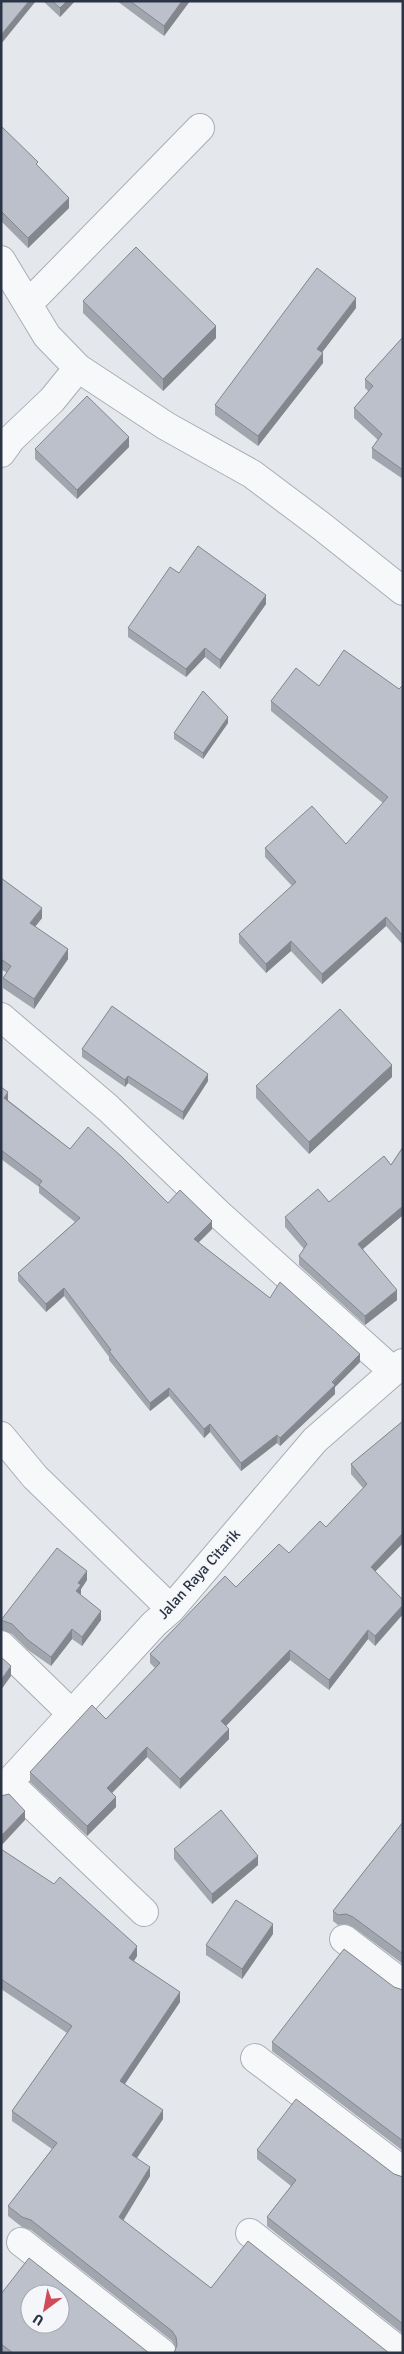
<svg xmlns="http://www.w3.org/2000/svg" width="404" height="2354" viewBox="0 0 404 2354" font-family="Signika,sans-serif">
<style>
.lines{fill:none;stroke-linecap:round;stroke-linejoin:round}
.minor-casing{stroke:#a9aeb7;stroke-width:30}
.minor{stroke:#f7f8fa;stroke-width:28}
.wall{fill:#a1a5ae}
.shaded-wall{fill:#83868d}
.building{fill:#bbc0ca;stroke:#83868d;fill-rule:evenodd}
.labels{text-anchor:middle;stroke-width:4;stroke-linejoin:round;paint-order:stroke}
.street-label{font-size:15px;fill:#2b3445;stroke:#f4f6f9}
</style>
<rect width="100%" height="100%" fill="#e4e7ec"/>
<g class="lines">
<!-- minor casing -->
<g class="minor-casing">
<path id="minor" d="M 1,260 L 47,336 L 78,368 L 166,426 L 252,474 L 320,525 L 403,591
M 28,304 L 200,128
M 1,453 L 11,439 L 52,400 L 78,368
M 1,1017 L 108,1108 L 222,1217 L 393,1371
M 1,1436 L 35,1477 L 171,1609
M 1,1645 L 71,1713
M 9,1783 L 144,1912
M 1,1791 L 154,1624 L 171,1609 L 315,1440 L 403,1363
M 344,1939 L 403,1984
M 255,2058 L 403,2171
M 250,2233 L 402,2353
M 21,2242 L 162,2353"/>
</g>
<!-- minor -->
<use href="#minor" class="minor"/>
</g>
<!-- wall -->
<path class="wall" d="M 43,1 L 75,1 L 60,17 Z
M 117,1 L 190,1 L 164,36 Z
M 1,126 L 38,166 L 69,208 L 28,248 L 1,221 Z
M 83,301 L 216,338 L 163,391 L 83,313 Z
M 356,308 L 322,352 L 323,363 L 258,446 L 215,415 L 215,405 Z
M 403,337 L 403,479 L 372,458 L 372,448 L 378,440 L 354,418 L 354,408 L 369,392 L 365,388 L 365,379 Z
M 129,447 L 77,499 L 35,459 L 35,449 Z
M 179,573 L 266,604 L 220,669 L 205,657 L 186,677 L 128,637 L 128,628 Z
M 403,685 L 403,945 L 386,926 L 322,984 L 291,951 L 266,973 L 239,943 L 239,934 L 292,886 L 265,857 L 265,848 L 346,844 L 383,803 L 271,711 L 271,701 L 319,686 L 399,689 Z
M 228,723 L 203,759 L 174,739 L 174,733 Z
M 1,878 L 42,918 L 35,927 L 68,959 L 34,1009 L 3,988 L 3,978 L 7,973 L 1,969 Z
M 82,1049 L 208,1081 L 183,1120 L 128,1083 L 125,1087 L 82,1057 Z
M 392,1077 L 309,1154 L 256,1098 L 256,1086 Z
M 1,1087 L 8,1100 L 70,1149 L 168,1203 L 212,1229 L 198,1243 L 270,1298 L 360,1362 L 335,1387 L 335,1394 L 280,1446 L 277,1443 L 241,1471 L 210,1432 L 204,1438 L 169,1396 L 150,1411 L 109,1360 L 109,1357 L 64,1296 L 46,1312 L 18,1281 L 18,1273 L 75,1222 L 39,1193 L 39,1187 L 1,1159 Z
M 403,1147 L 403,1215 L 363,1249 L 397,1300 L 365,1325 L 299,1265 L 299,1256 L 304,1249 L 285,1227 L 285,1217 L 329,1202 L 391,1165 Z
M 403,1421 L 403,1543 L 375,1571 L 403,1600 L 403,1614 L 375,1646 L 368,1639 L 329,1690 L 290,1660 L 226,1726 L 229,1739 L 180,1789 L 147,1757 L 112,1793 L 116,1807 L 87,1836 L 30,1782 L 30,1772 L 106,1719 L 155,1668 L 150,1663 L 150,1654 L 236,1587 L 289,1553 L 326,1527 L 363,1488 L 351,1474 L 351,1464 Z
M 87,1580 L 81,1589 L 80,1595 L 101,1620 L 82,1646 L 72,1639 L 51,1666 L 28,1650 L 12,1634 L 1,1630 L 1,1620 Z
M 403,1822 L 403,1964 L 353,1927 L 346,1924 L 338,1925 L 333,1921 L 333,1911 Z
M 1,1849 L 137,1956 L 134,1961 L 180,2002 L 125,2084 L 163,2119 L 137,2158 L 150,2176 L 123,2221 L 211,2288 L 176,2348 L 172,2341 L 31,2230 L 22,2227 L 8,2216 L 8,2206 L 52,2149 L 12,2121 L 12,2111 L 67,2033 L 1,1989 Z
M 174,1849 L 258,1865 L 212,1904 L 174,1859 Z
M 273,1934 L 242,1979 L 206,1955 L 206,1945 Z
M 394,1987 L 403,1990 L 403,2151 L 272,2051 L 272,2042 Z
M 257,2150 L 394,2174 L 403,2177 L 403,2334 L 267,2226 L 267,2217 L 291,2186 L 257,2159 Z
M 1,2294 L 149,2353 L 1,2353 Z"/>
<!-- shaded-wall -->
<path class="shaded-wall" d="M 29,1 L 36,1 L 1,44 L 1,35 Z
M 67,1 L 75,1 L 60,17 L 60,8 Z
M 182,1 L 190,1 L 164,36 L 164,26 Z
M 69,198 L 69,208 L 28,248 L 28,238 Z
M 356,298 L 356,308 L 317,359 L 317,349 Z
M 216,326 L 216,338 L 163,391 L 163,379 Z
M 323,353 L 323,363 L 258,446 L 258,436 Z
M 129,437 L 129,447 L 77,499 L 77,490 Z
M 266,595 L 266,604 L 220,669 L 220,660 Z
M 205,648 L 205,657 L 186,677 L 186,669 Z
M 228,717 L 228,723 L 203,759 L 203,753 Z
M 42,908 L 42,918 L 30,933 L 30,923 Z
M 386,917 L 386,926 L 322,984 L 322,974 Z
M 291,941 L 291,951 L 266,973 L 266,964 Z
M 68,949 L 68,959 L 34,1009 L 34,999 Z
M 392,1065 L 392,1077 L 309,1154 L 309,1142 Z
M 208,1074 L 208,1081 L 183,1120 L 183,1112 Z
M 128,1076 L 128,1083 L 125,1087 L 125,1080 Z
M 8,1092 L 8,1100 L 4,1106 L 4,1098 Z
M 403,1206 L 403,1215 L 358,1253 L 358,1244 Z
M 212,1221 L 212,1229 L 194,1247 L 194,1239 Z
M 64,1288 L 64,1296 L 46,1312 L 46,1304 Z
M 397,1290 L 397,1300 L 365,1325 L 365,1316 Z
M 360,1354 L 360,1362 L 335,1387 L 335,1394 L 280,1446 L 280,1438 Z
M 169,1388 L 169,1396 L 150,1411 L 150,1403 Z
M 210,1424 L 210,1432 L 204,1438 L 204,1429 Z
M 277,1435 L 277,1443 L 241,1471 L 241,1463 Z
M 403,1533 L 403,1543 L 371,1576 L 371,1567 Z
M 87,1571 L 87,1580 L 81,1589 L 81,1595 L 76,1591 L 78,1583 Z
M 403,1605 L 403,1614 L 375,1646 L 375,1636 Z
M 101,1611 L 101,1620 L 82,1646 L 82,1637 Z
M 72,1629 L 72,1639 L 51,1666 L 51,1657 Z
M 368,1630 L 368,1639 L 329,1690 L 329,1680 Z
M 290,1650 L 290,1660 L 221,1731 L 221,1721 Z
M 11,1666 L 11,1676 L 1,1690 L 1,1680 Z
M 229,1729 L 229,1739 L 180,1789 L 180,1779 Z
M 147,1747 L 147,1757 L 107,1798 L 107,1788 Z
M 116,1797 L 116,1807 L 87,1836 L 87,1826 Z
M 25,1811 L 25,1820 L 1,1846 L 1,1836 Z
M 258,1856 L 258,1865 L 212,1904 L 212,1894 Z
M 273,1924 L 273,1934 L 242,1979 L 242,1969 Z
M 137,1946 L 137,1956 L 129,1968 L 129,1958 Z
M 180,1992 L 180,2002 L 120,2091 L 120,2081 Z
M 163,2110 L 163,2119 L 132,2165 L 132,2155 Z
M 150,2167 L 150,2176 L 119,2227 L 119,2217 Z"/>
<!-- building -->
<path class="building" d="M 1,1 L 29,1 L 1,35 Z
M 52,1 L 67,1 L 60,8 Z
M 130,1 L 182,1 L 164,26 Z
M 1,126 L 38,162 L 36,164 L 69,198 L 28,238 L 1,211 Z
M 136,247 L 216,326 L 163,379 L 83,301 Z
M 317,268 L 356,298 L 317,349 L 323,353 L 258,436 L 215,405 Z
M 403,337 L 403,470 L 372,448 L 382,434 L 354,408 L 373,386 L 365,379 Z
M 87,396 L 129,437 L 77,490 L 35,449 Z
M 198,546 L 266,595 L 220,660 L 205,648 L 186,669 L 128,628 L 170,567 L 179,573 Z
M 344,650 L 399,689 L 403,685 L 403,936 L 386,917 L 322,974 L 291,941 L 266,964 L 239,934 L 296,882 L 265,848 L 312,806 L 346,844 L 388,797 L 271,701 L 296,668 L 319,686 Z
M 203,691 L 228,717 L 203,753 L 174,733 Z
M 1,878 L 42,908 L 30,923 L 68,949 L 34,999 L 3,978 L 11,966 L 1,959 Z
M 112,1006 L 208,1074 L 183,1112 L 128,1076 L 125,1080 L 82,1049 Z
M 340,1009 L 392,1065 L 309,1142 L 256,1086 Z
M 1,1087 L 8,1092 L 4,1098 L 70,1149 L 88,1127 L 121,1156 L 168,1203 L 180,1190 L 212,1221 L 194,1239 L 270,1298 L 280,1282 L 360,1354 L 332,1382 L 335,1385 L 280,1438 L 277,1435 L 241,1463 L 210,1424 L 204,1429 L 169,1388 L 150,1403 L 109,1351 L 111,1350 L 64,1288 L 46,1304 L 18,1273 L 80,1218 L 39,1185 L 42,1181 L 1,1150 Z
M 403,1147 L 403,1206 L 358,1244 L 397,1290 L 365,1316 L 299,1256 L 307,1244 L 285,1217 L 318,1189 L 329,1202 L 384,1156 L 391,1165 Z
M 403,1421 L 403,1533 L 371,1567 L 403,1600 L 403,1605 L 375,1636 L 368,1630 L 329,1680 L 290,1650 L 221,1721 L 229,1729 L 180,1779 L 147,1747 L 107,1788 L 116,1797 L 87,1826 L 30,1772 L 92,1705 L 106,1719 L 160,1663 L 150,1654 L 225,1576 L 236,1587 L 279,1544 L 289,1553 L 320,1521 L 326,1527 L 367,1484 L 351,1464 Z
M 57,1548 L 87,1571 L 78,1583 L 81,1585 L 76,1591 L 101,1611 L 82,1637 L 72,1629 L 51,1657 L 28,1640 L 12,1624 L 1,1620 Z
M 1,1657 L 11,1666 L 1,1680 Z
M 9,1794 L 25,1811 L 1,1836 L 1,1796 Z
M 221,1810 L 258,1856 L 212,1894 L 174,1849 Z
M 403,1822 L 403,1954 L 353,1917 L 346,1914 L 338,1915 L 333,1911 Z
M 1,1849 L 54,1884 L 60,1877 L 137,1946 L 129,1958 L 180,1992 L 120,2081 L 163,2110 L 132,2155 L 150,2167 L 119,2217 L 211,2288 L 248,2241 L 389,2353 L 174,2353 L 177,2345 L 176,2337 L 172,2331 L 31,2220 L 22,2217 L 8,2206 L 57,2143 L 12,2111 L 72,2026 L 1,1979 Z
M 236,1900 L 273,1924 L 242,1969 L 206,1945 Z
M 344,1949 L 394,1987 L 403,1990 L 403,2141 L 272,2042 Z
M 296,2099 L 394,2174 L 403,2177 L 403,2324 L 267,2217 L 296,2180 L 257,2150 Z
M 29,2258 L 149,2353 L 13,2353 L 1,2344 L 1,2294 ZM 30,2294 L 60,2294 L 60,2324 L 30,2324 Z"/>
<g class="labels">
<!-- street labels -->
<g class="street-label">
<text transform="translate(199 1574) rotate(-48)" y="5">Jalan Raya Citarik</text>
</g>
</g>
<!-- border -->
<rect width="404" height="2354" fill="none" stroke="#2b3445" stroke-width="5"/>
<!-- north arrow -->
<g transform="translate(45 2309) rotate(212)"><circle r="24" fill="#f4f6f9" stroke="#a4a8b1"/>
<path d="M0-4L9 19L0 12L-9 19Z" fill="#d1495b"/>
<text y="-8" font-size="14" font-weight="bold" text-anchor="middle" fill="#2b3445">U</text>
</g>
</svg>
